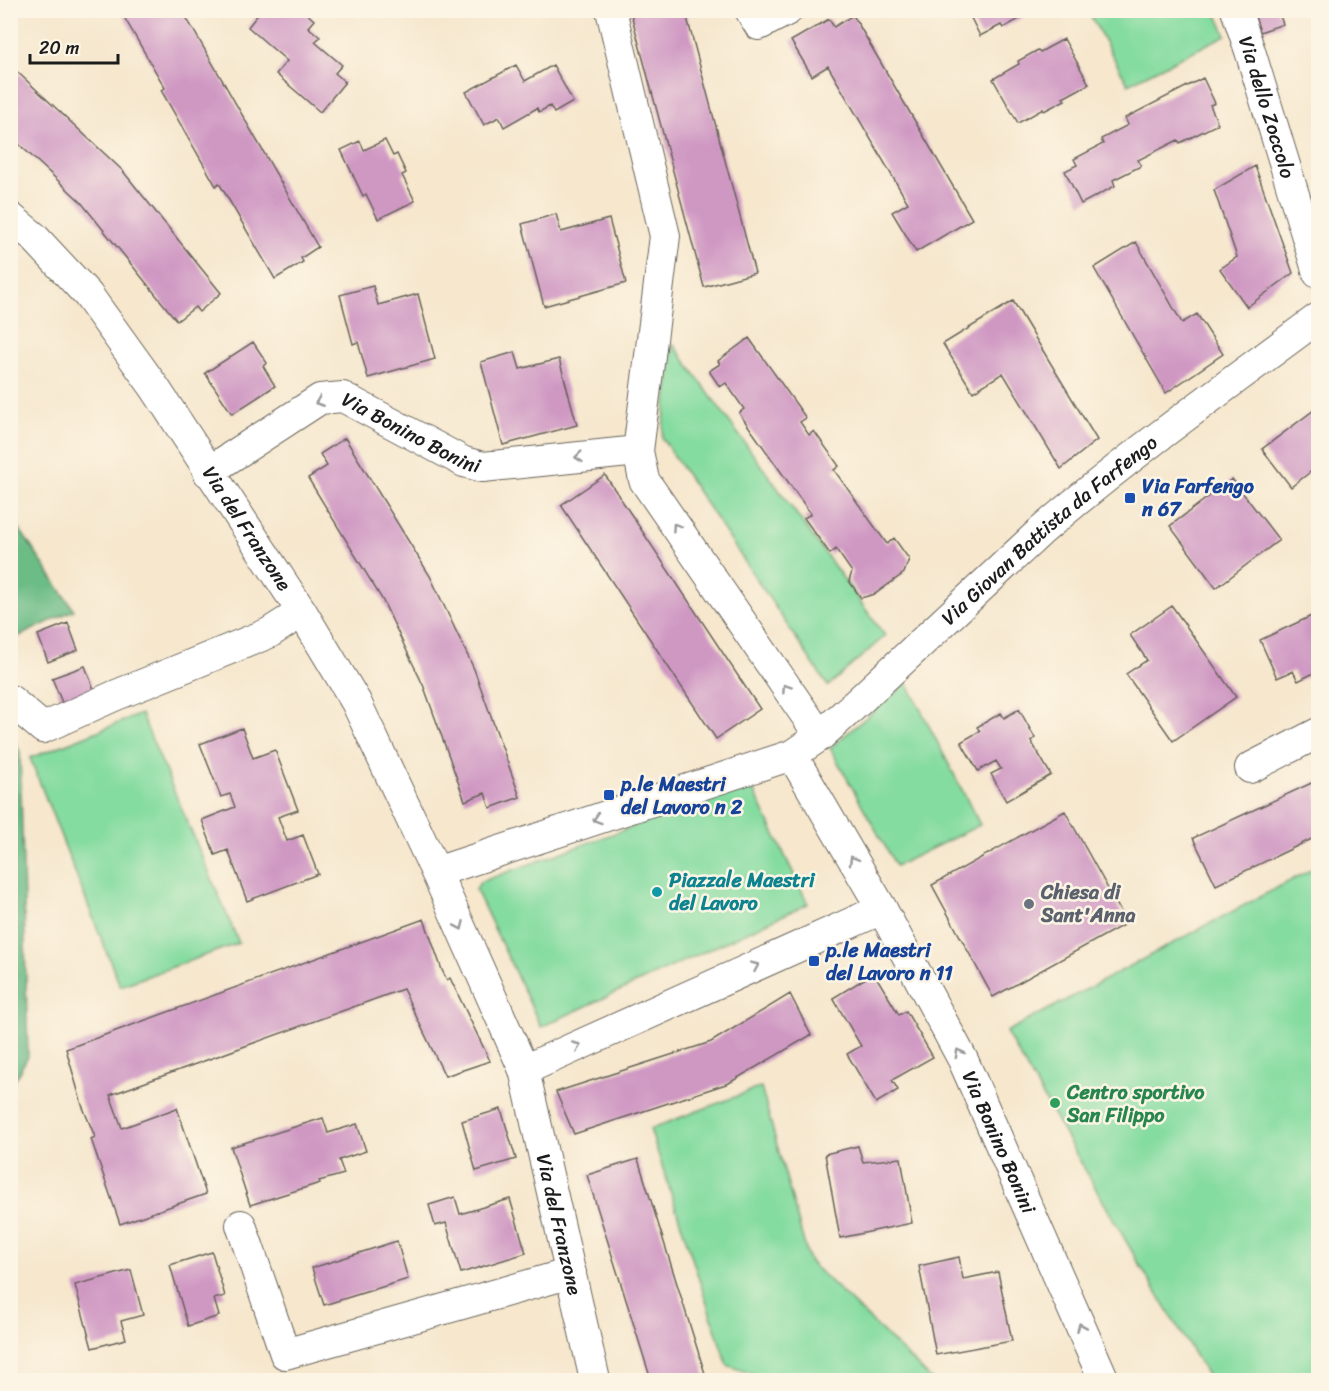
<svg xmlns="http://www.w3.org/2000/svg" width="1329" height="1391" viewBox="0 0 1329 1391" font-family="Sriracha,sans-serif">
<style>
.green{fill:#85dca0;stroke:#507c5e;stroke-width:1.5}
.forest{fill:#6cbc86;stroke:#446c51;stroke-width:1.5}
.building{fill:#cf98c3}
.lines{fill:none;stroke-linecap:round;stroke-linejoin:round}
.minor-casing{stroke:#68635a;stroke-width:32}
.minor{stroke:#fff;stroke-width:30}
.oneway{stroke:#999}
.transit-dot{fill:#1a4fb4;stroke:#fcf5e5;stroke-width:2}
.culture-dot{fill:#0f9aa8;stroke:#fcf5e5;stroke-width:2}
.worship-dot{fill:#6b7280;stroke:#fcf5e5;stroke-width:2}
.leisure-dot{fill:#2e9e5b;stroke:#fcf5e5;stroke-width:2}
.labels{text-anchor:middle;stroke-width:5;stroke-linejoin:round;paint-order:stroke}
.street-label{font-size:20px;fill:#1c1c1c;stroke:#fcf5e5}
.transit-label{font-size:20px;font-weight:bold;fill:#164399;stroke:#fcf5e5;text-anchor:start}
.culture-label{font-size:20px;font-weight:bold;fill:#0d838f;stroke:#fcf5e5;text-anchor:start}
.worship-label{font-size:20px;font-weight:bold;fill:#5b616d;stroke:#fcf5e5;text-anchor:start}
.leisure-label{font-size:20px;font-weight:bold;fill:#27864d;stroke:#fcf5e5;text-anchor:start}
</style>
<rect width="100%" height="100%" fill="#fcf5e5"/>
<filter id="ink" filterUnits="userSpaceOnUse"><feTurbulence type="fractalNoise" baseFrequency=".0167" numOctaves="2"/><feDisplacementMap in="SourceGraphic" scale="12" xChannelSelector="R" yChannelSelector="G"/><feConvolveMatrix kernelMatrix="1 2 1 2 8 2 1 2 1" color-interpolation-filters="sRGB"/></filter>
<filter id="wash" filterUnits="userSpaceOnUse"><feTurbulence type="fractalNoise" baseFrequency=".008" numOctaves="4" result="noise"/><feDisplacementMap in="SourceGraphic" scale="24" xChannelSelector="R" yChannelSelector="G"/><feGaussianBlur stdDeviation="1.35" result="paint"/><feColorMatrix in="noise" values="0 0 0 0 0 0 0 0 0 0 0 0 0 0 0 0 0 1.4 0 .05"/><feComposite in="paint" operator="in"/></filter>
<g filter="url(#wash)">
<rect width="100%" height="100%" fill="#f6e7cd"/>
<!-- green -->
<path class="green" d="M 1088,11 L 1215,11 L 1226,35 L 1128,84 Z
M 673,344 L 885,636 L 828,686 L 662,438 Z
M 907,683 L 980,825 L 896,866 L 830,748 Z
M 141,714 L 239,943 L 120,986 L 30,758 Z
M 745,786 L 753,789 L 808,904 L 541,1027 L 476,890 L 480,882 Z
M 1318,866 L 1318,1380 L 1210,1380 L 1141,1267 L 1006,1032 Z
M 761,1087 L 809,1261 L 932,1380 L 769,1380 L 727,1365 L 650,1129 Z"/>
<!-- forest -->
<path class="forest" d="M 10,515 L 74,610 L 11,640 L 10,640 Z
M 10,730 L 20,752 L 28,1056 L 11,1087 Z"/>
<g id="blocks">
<!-- building -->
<path class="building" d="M 120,10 L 182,10 L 318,247 L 301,258 L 303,262 L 275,279 L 219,183 L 216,186 L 161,90 L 165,88 Z
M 257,10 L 303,10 L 314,20 L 308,27 L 320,37 L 315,42 L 342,65 L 335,73 L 345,82 L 320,112 L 276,74 L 287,61 L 248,27 L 259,13 Z
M 630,10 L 685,10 L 755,273 L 704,287 Z
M 967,10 L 1027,10 L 1023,13 L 1025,16 L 1003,28 L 1001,25 L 980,36 Z
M 1253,10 L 1278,10 L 1283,24 L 1260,32 Z
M 853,15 L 972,219 L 916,252 L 892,212 L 908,203 L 828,66 L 812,76 L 791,41 L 829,19 L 834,27 Z
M 1064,39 L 1089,84 L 1063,98 L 1065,100 L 1044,111 L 1043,109 L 1018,123 L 993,79 L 1019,64 L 1018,61 L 1038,50 L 1040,52 Z
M 10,65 L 122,170 L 221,293 L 199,312 L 195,307 L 177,321 L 80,201 L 10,136 Z
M 516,65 L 525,81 L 553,65 L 573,102 L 554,113 L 550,106 L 539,112 L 537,108 L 504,127 L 499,117 L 484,125 L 466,92 Z
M 1203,78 L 1215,103 L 1210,105 L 1218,124 L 1180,143 L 1178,140 L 1138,160 L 1141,166 L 1113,180 L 1115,186 L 1081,204 L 1065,171 L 1077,165 L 1074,159 L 1103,144 L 1101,139 L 1128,125 L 1125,118 Z
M 385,140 L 393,156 L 397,154 L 406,173 L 402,175 L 415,201 L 378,219 L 366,194 L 363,196 L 341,150 L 360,141 L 364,150 Z
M 1255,166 L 1293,273 L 1247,307 L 1220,269 L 1237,257 L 1214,190 Z
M 556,214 L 561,232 L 609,219 L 626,283 L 544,306 L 522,224 Z
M 1136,242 L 1182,323 L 1197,314 L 1223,354 L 1166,393 L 1094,268 Z
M 373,286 L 378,305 L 418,294 L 435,359 L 368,378 L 358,342 L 353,344 L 340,295 Z
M 1013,301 L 1097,440 L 1061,469 L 1003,373 L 973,392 L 943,344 Z
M 749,338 L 806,418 L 800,422 L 809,435 L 814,431 L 839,466 L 834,470 L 887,544 L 894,538 L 909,559 L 904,573 L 875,594 L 861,598 L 849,581 L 852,572 L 836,549 L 830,554 L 804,518 L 811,514 L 739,413 L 744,409 L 726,383 L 720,387 L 709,371 L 720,364 L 718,361 Z
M 253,342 L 267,363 L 263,366 L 275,386 L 232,414 L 205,373 Z
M 515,352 L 520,369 L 559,359 L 577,425 L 503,445 L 481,362 Z
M 1318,407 L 1318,466 L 1291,487 L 1262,449 Z
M 345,438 L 430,576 L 474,669 L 520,797 L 490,808 L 485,793 L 465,801 L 424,687 L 382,599 L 308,478 L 327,466 L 320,454 Z
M 605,475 L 760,709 L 716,739 L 561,505 Z
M 1232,479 L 1279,540 L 1216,588 L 1170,526 Z
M 1172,606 L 1236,697 L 1173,741 L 1126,674 L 1147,660 L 1130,635 Z
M 1318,613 L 1318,671 L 1298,681 L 1293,671 L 1277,678 L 1260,640 Z
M 68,623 L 78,650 L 48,662 L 38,635 Z
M 85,666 L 95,692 L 63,705 L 52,678 Z
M 1019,709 L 1035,738 L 1031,741 L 1051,775 L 1006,801 L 991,774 L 1001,769 L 996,761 L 978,771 L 961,742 L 980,731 L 977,727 L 1001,713 L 1004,718 Z
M 242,728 L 253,758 L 275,750 L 298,810 L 278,817 L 287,841 L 303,835 L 318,874 L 247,901 L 228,850 L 215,855 L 202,820 L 235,807 L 230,794 L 221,797 L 200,744 Z
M 1318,780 L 1318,836 L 1216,885 L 1193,838 Z
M 1065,811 L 1127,923 L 993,997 L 932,885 Z
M 424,919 L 442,970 L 447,980 L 450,978 L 490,1061 L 445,1076 L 403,989 L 110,1095 L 122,1128 L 177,1108 L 206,1194 L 120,1224 L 91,1139 L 95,1137 L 82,1105 L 66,1049 Z
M 874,973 L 899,1015 L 906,1011 L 933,1057 L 892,1080 L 898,1090 L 876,1103 L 847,1054 L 861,1046 L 833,998 Z
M 790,994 L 811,1035 L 729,1083 L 574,1134 L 556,1092 L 711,1042 Z
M 501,1109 L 516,1159 L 476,1171 L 462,1121 Z
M 323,1118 L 328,1133 L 357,1124 L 366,1151 L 339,1160 L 344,1174 L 319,1181 L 320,1183 L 250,1205 L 231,1147 Z
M 858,1146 L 863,1162 L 901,1158 L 912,1223 L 840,1238 L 825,1154 Z
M 638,1159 L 707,1380 L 651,1380 L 587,1175 Z
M 455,1197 L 460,1214 L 510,1199 L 526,1253 L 461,1273 L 446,1223 L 435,1226 L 429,1205 Z
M 397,1241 L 408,1279 L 324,1305 L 312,1268 Z
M 212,1252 L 225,1296 L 214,1299 L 219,1316 L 188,1326 L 170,1265 Z
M 959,1257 L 963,1279 L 998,1272 L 1012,1341 L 936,1355 L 919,1266 Z
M 131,1270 L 143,1315 L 121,1321 L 126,1339 L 92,1348 L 75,1285 Z"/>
</g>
</g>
<g filter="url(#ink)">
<use href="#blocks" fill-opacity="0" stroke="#68635a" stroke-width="1.5"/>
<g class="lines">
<!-- minor casing -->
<g class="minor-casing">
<g id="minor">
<path d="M 611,10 L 665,236 L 638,451 L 644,480 L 820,736"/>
<path d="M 750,10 L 759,25 L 788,10"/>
<path id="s1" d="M 1236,10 L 1250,51 L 1318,273"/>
<path id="s2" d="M 10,217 L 33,236 L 88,295 L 155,388 L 302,612 L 356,702 L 436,872 L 524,1070 L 595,1380"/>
<path id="s3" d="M 208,472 L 320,399 L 343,397 L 464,462 L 483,467 L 638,451"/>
<path d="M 10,700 L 43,728 L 114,696 L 269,633 L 302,612"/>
<path d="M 1250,768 L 1318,733"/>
<path id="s4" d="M 436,872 L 792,755 L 820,736 L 859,701 L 1040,532 C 1128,456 1224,388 1318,318"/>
<path id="s5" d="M 882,909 L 963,1060 L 1104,1380"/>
<path d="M 524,1070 L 882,909 L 792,755"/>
<path d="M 241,1225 L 285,1354 L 571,1273"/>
</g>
</g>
<!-- minor -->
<use href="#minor" class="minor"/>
</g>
<!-- one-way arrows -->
<defs><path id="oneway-chevron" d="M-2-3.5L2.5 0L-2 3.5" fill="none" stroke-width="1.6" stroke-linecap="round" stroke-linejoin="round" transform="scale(1.5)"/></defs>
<g class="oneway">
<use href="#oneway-chevron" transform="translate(319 402) rotate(158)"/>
<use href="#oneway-chevron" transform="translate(579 457) rotate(174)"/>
<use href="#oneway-chevron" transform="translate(676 527) rotate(-124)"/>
<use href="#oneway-chevron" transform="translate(786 688) rotate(-124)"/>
<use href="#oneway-chevron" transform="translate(597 819) rotate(162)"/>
<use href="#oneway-chevron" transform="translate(853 860) rotate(-120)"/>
<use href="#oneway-chevron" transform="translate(460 926) rotate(66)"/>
<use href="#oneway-chevron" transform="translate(755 966) rotate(-24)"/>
<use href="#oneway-chevron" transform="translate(577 1046) rotate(-24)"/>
<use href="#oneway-chevron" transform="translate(959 1053) rotate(-118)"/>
<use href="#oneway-chevron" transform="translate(1081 1327) rotate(-114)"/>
</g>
</g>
<!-- markers -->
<g class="transit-dot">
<rect x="1124" y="492" width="12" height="12" rx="3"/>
<rect x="603" y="789" width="12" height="12" rx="3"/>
<rect x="808" y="955" width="12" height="12" rx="3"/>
</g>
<circle class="culture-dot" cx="657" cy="892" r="6"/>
<circle class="worship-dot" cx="1029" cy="904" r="6"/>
<circle class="leisure-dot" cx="1055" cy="1103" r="6"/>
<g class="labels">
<!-- street labels -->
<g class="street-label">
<text dy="7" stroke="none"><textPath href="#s1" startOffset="102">Via dello Zoccolo</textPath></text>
<text dy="7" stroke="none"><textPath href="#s3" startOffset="234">Via Bonino Bonini</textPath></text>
<text dy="7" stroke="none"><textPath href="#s2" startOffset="393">Via del Franzone</textPath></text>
<text dy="7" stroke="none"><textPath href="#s4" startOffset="717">Via Giovan Battista da Farfengo</textPath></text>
<text dy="7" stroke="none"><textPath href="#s5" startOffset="261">Via Bonino Bonini</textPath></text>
<text dy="7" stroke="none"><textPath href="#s2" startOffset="1161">Via del Franzone</textPath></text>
</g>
<!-- transit labels -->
<g class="transit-label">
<text x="1142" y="493">Via Farfengo<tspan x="1142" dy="23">n 67</tspan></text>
<text x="621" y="791">p.le Maestri<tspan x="621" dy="23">del Lavoro n 2</tspan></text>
<text x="826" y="957">p.le Maestri<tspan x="826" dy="23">del Lavoro n 11</tspan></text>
</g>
<!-- culture labels -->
<g class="culture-label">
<text x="669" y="887">Piazzale Maestri<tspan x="669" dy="23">del Lavoro</tspan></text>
</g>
<!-- worship labels -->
<g class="worship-label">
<text x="1041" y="899">Chiesa di<tspan x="1041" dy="23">Sant'Anna</tspan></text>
</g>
<!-- leisure labels -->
<g class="leisure-label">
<text x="1067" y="1099">Centro sportivo<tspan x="1067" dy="23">San Filippo</tspan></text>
</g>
</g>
<!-- margin -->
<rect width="1329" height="1391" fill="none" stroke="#fcf5e5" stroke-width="36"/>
<!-- scale -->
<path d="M30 54v9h88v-9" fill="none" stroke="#1c1c1c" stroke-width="3"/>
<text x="39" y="54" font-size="18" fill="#1c1c1c" stroke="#fcf5e5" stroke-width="4.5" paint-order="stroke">20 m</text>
</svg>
